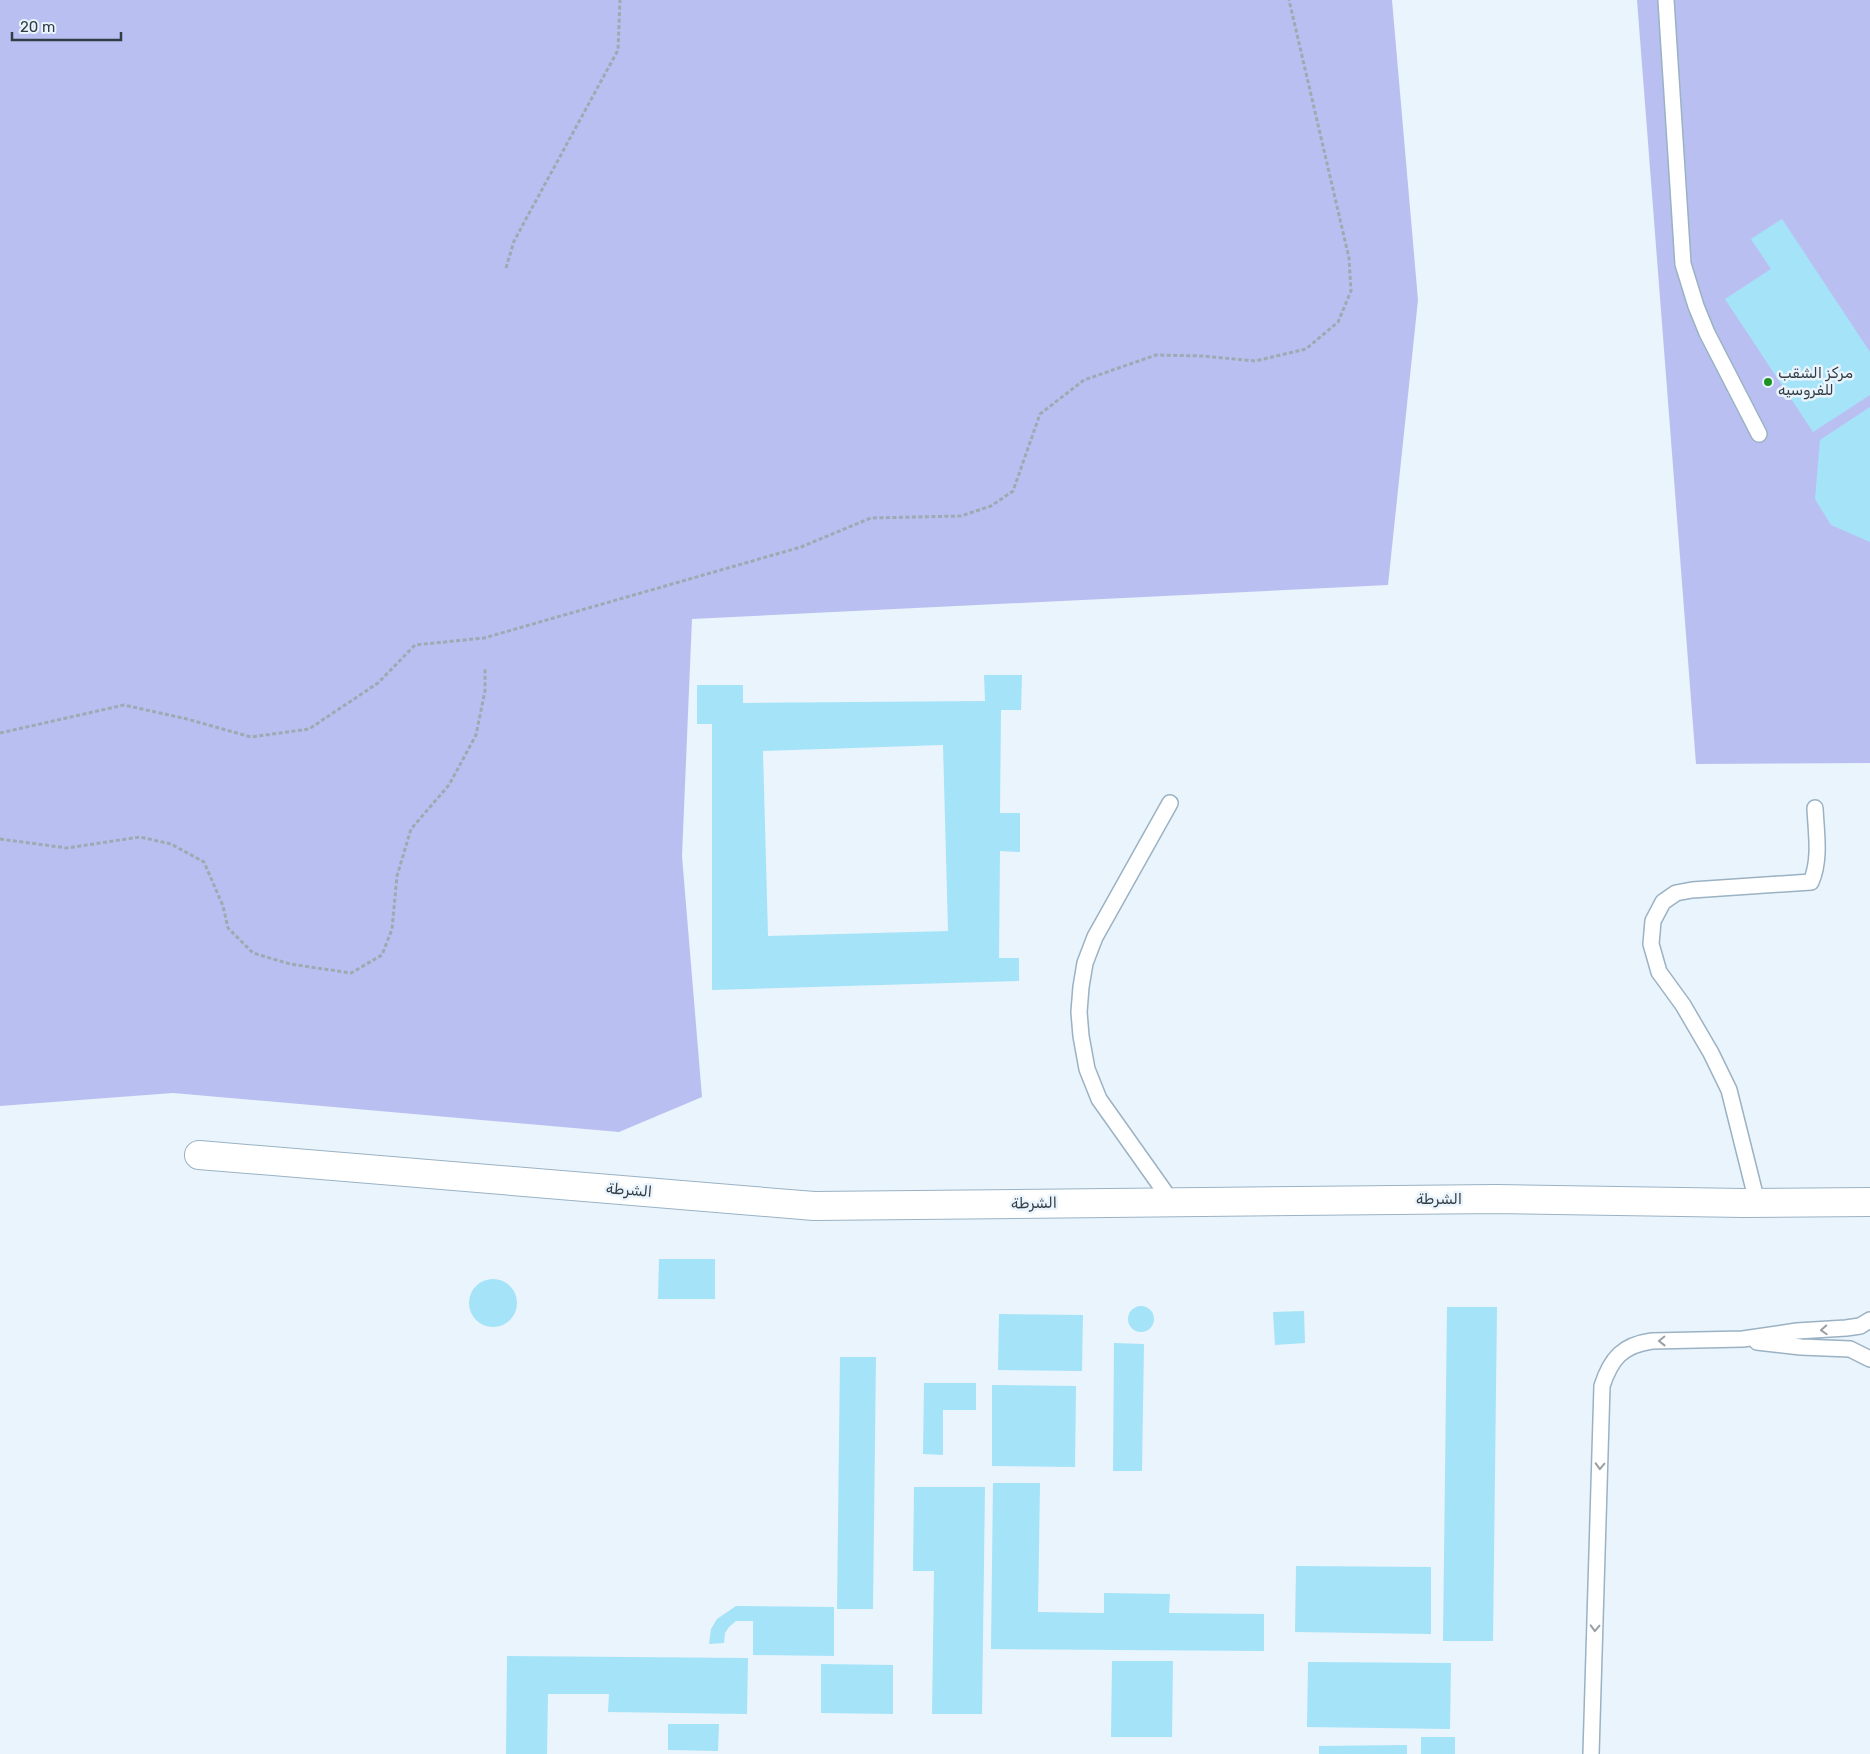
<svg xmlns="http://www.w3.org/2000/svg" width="1870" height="1754" viewBox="0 0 1870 1754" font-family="Rubik,Vazirmatn,sans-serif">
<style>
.green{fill:#b9c0f1}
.building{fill:#a5e3f8;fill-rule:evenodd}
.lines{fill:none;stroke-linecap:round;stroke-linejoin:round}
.service-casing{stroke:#9ab2c4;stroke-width:18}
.minor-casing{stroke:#9ab2c4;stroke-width:30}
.path{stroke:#9fa9b1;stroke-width:3;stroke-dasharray:4 2.5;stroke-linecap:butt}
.service{stroke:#fff;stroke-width:15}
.minor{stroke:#fff;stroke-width:28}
.oneway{stroke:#989ea2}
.poi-dot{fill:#1f9321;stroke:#eaf4fc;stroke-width:2}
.labels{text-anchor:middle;stroke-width:5;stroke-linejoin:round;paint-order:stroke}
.poi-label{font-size:15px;fill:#323c44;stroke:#eaf4fc;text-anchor:start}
.street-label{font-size:15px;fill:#323c44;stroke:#eaf4fc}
</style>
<rect width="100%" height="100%" fill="#eaf4fc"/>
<!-- green -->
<path class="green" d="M 0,0 L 1392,0 L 1418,300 L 1388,585 L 692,619 L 682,856 L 702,1097 L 619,1132 L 173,1093 L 0,1106 Z
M 1637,0 L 1870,0 L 1870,763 L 1696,764 Z"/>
<!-- building -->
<path class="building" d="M 1782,219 L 1870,352 L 1870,395 L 1813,432 L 1725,299 L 1771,269 L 1751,239 Z
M 1870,407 L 1870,542 L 1831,525 L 1815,499 L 1820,440 Z
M 984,675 L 1022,675 L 1021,710 L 1001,710 L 1000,813 L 1020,813 L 1020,852 L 1000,851 L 999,958 L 1019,958 L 1019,981 L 712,990 L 712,724 L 697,724 L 697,685 L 743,685 L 743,703 L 985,701 ZM 943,745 L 948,931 L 768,936 L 763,751 Z
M 659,1259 L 715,1259 L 715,1299 L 658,1299 Z
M469 1303a24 24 0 1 1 48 0a24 24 0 1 1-48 0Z
M1128 1319a13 13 0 1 1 26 0a13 13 0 1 1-26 0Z
M 1447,1307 L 1497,1307 L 1493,1641 L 1443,1641 Z
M 1304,1311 L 1305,1343 L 1275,1345 L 1273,1312 Z
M 999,1314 L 1083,1315 L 1082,1371 L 998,1370 Z
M 1114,1343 L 1144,1344 L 1142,1471 L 1113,1471 Z
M 840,1357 L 876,1357 L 873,1609 L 837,1609 Z
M 924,1383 L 976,1383 L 976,1410 L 943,1410 L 943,1455 L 923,1454 Z
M 992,1385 L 1076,1386 L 1075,1467 L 992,1466 Z
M 993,1483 L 1040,1483 L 1038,1612 L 1104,1613 L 1104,1593 L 1170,1594 L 1169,1613 L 1264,1614 L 1264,1651 L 991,1649 Z
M 914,1487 L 985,1487 L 982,1714 L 932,1714 L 934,1571 L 913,1571 Z
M 1296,1566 L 1431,1567 L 1431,1634 L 1295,1632 Z
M 736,1606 L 834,1607 L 834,1656 L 753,1655 L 753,1621 L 736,1621 L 729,1627 L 725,1633 L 724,1643 L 709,1644 L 711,1629 L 717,1619 Z
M 507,1656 L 748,1658 L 747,1714 L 608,1712 L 609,1694 L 548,1694 L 547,1754 L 506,1754 Z
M 1112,1661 L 1173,1661 L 1172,1737 L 1111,1737 Z
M 1308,1662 L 1451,1663 L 1450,1729 L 1307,1727 Z
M 821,1664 L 893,1665 L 893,1714 L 821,1713 Z
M 668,1724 L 719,1724 L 718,1751 L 668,1750 Z
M 1421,1737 L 1455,1737 L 1455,1754 L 1421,1754 Z
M 1407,1745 L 1407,1754 L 1319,1754 L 1319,1746 Z"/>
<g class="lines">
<!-- service casing -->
<g class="service-casing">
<path id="service" d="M 1666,0 L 1683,264 L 1696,306 L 1707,333 L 1759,434
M 1170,803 L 1095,937 L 1085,963 L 1081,987 L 1079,1012 L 1081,1036 L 1087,1069 L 1099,1099 L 1172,1202
M 1757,1202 L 1729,1090 L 1711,1053 L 1683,1005 L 1659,972 L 1651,944 L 1653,921 L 1663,902 L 1676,893 L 1692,890 L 1811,882 C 1821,859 1816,832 1815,808
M 1757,1342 L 1801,1347 L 1850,1349 L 1870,1359
M 1591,1754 L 1602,1386 C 1611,1358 1623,1345 1652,1341 L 1743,1339 L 1797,1331 L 1846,1328 L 1860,1326 L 1870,1320"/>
</g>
<!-- minor casing -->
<g class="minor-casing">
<path id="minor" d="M 199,1155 L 814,1206 L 1496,1199 L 1744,1203 L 1870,1202"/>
</g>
<!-- path -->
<path class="path" d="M 506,268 L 514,241 L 618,50 L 620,0
M 0,733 L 124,705 L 187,719 L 251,737 L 309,729 L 378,683 L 415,645 L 484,638 L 801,547 L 871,518 L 961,516 L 991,506 L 1013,491 L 1040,414 L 1084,380 L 1156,355 L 1203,356 L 1255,361 L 1306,349 L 1338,322 L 1351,291 L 1349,258 L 1289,0
M 0,839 L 67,848 L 140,837 L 171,844 L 204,862 L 223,906 L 228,928 L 253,953 L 290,964 L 351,973 L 382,955 L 392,929 L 397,876 L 411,829 L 449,785 L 476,735 L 485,691 L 485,668"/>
<!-- service -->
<use href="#service" class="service"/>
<!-- minor -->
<use href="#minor" class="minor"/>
</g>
<!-- one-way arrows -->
<defs><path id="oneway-chevron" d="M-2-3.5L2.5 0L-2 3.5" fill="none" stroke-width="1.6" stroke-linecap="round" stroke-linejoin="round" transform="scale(1.25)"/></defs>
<g class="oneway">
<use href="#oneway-chevron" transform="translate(1824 1330) rotate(177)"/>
<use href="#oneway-chevron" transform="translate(1662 1341) rotate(179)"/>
<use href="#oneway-chevron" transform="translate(1600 1466) rotate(92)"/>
<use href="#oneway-chevron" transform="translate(1595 1628) rotate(92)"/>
</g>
<!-- markers -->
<circle class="poi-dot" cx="1768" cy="382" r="5"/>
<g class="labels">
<!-- poi labels -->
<g class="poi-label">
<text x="1778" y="378">مركز الشقب<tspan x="1778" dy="17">للفروسيه</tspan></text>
</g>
<!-- street labels -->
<g class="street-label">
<text transform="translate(629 1190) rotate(5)" y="5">الشرطة</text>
<text x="1439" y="1204">الشرطة</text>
<text transform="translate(1034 1203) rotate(-1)" y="5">الشرطة</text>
</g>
</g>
<!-- scale -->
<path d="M12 32v8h109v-8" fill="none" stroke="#323c44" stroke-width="2.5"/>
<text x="20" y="32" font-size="15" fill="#323c44" stroke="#eaf4fc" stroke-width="4" paint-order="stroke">20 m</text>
</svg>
